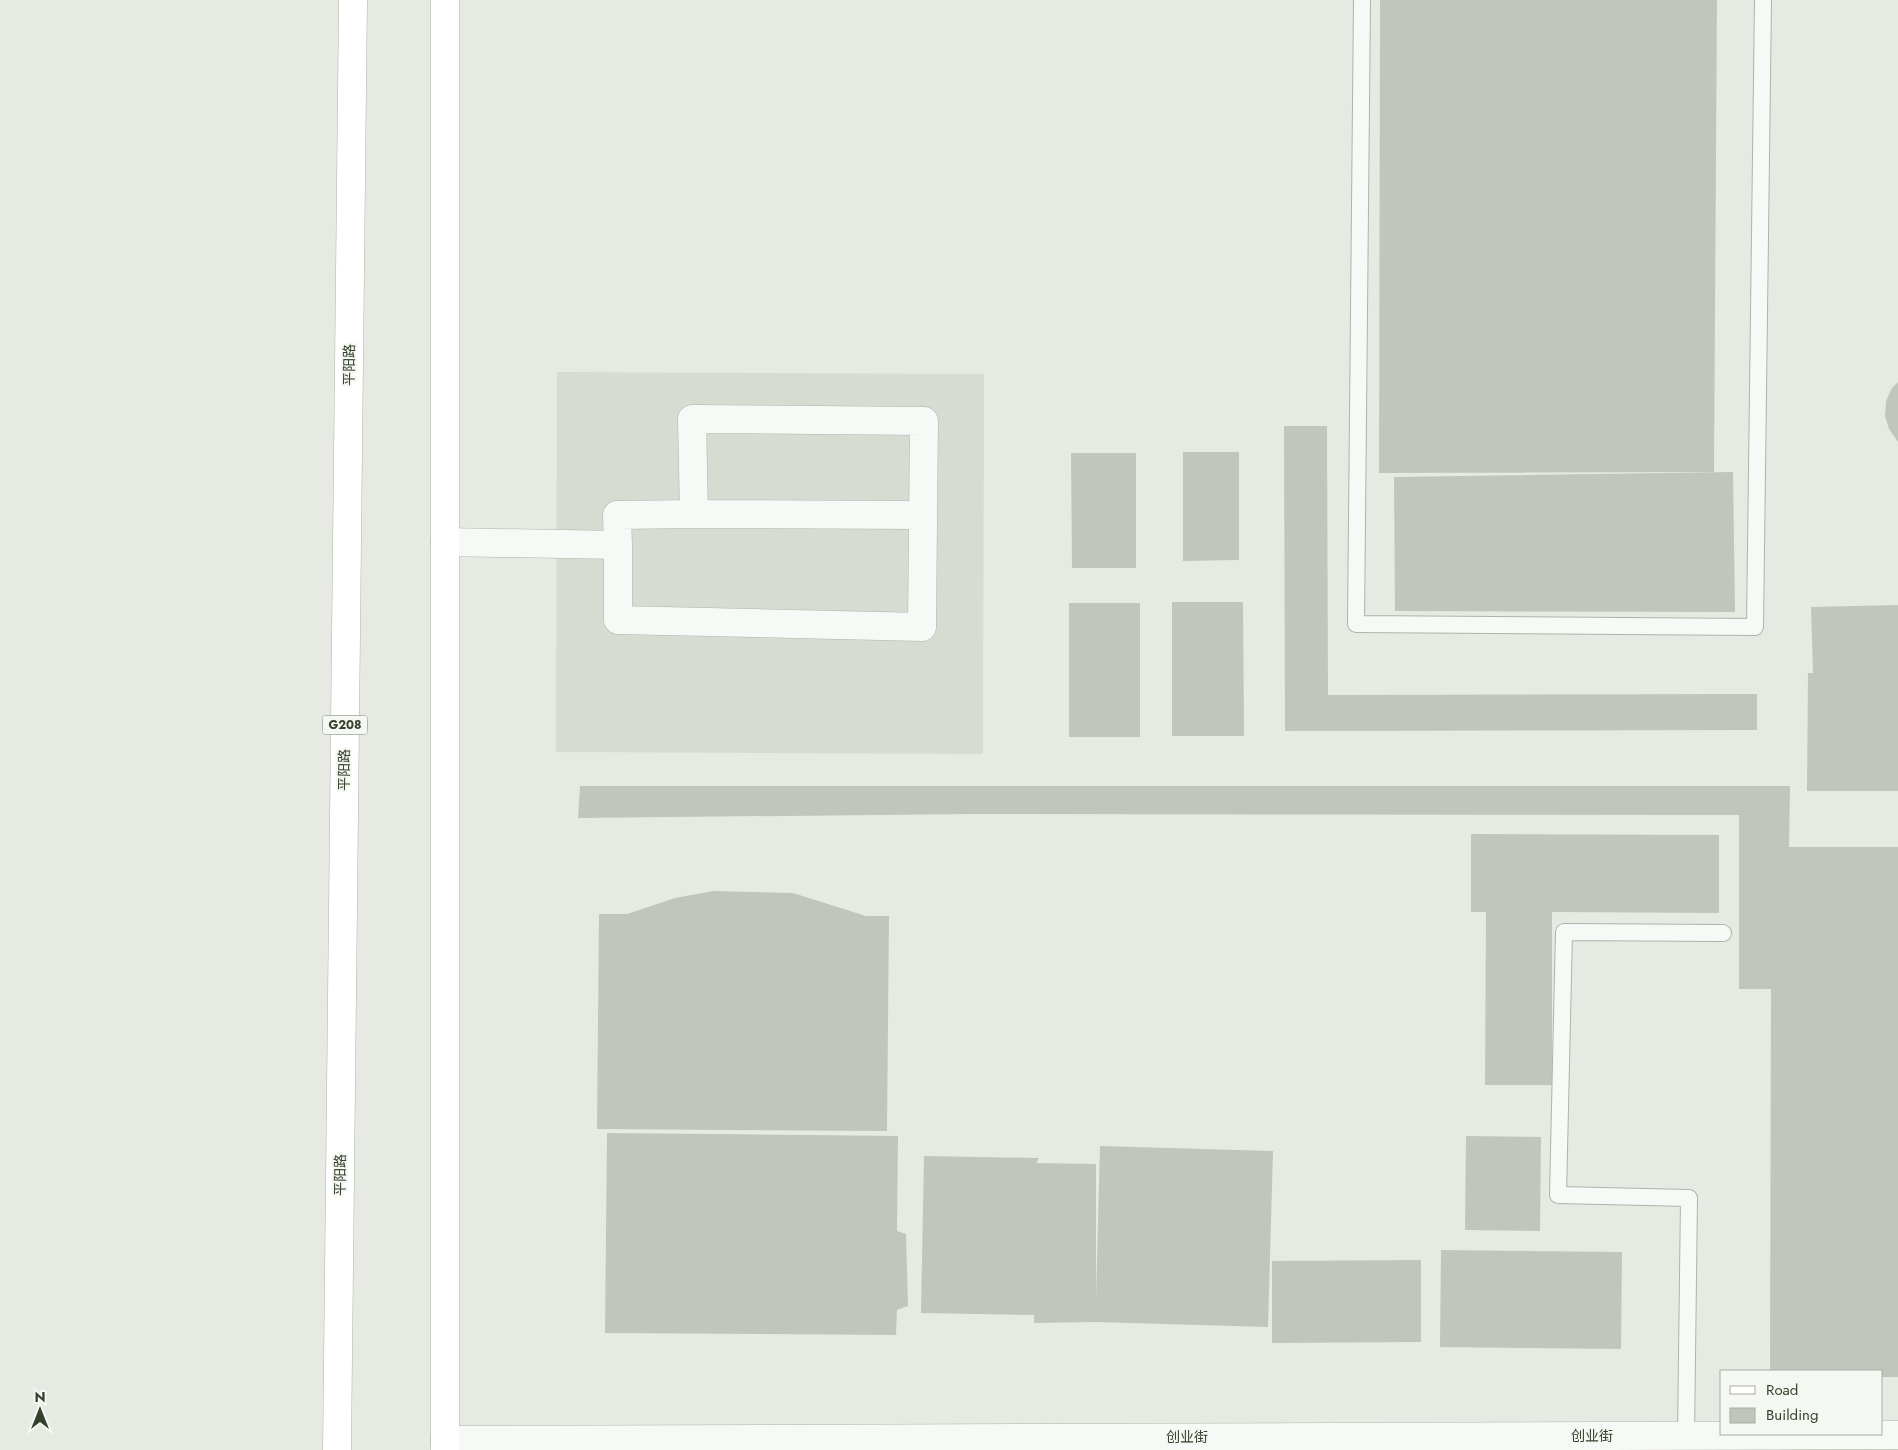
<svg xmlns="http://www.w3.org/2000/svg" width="1898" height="1450" viewBox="0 0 1898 1450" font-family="Jost,'Noto Sans SC',sans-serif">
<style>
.built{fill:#d6dcd2}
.building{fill:#c0c6bb}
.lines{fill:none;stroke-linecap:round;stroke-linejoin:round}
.service-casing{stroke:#aeb4a9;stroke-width:18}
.minor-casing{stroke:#aeb4a9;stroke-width:29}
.tertiary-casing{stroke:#aeb4a9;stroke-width:29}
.primary-casing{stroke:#acb4a4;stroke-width:29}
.service{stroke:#f7f9f6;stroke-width:16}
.minor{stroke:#f7f9f6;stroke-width:28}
.tertiary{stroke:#f7f9f6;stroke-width:28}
.primary{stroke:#fff;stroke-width:28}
.labels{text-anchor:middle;stroke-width:4.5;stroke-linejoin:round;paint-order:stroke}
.shield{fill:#f5f7f3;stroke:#6f7868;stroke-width:1}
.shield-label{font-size:12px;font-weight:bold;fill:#36412d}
.street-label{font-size:14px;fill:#36412d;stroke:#f5f7f3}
</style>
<rect width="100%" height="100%" fill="#e7eae3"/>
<!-- built -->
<path class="built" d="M 557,372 L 984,374 L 983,754 L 556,752 Z"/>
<!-- building -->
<path class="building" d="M 1380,0 L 1717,0 L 1714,472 L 1379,473 Z
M 1898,382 L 1898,442 L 1889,429 L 1885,416 L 1886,401 L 1892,388 Z
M 1284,426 L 1327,426 L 1328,695 L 1757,694 L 1757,730 L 1285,731 Z
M 1183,452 L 1239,452 L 1239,560 L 1183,561 Z
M 1071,453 L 1136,453 L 1136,568 L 1072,568 Z
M 1733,472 L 1735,612 L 1395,611 L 1394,477 Z
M 1172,602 L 1243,602 L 1244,736 L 1172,736 Z
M 1069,603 L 1140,603 L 1140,737 L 1069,737 Z
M 1898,605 L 1898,791 L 1807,791 L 1808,673 L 1813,673 L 1811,607 Z
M 580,786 L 1790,786 L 1789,847 L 1898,847 L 1898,1377 L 1882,1377 L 1882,1371 L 1770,1371 L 1771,989 L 1739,989 L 1739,815 L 971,814 L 578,818 Z
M 1471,834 L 1719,835 L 1719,913 L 1552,912 L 1552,1085 L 1485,1085 L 1486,912 L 1471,912 Z
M 713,891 L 793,893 L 866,916 L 889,916 L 887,1131 L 597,1129 L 599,914 L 627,914 L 675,898 Z
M 607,1133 L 898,1136 L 897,1231 L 906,1234 L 908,1306 L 897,1310 L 896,1335 L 605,1333 Z
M 1466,1136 L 1541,1137 L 1540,1231 L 1465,1230 Z
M 1100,1146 L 1273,1151 L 1268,1327 L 1096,1322 L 1034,1323 L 1034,1315 L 921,1313 L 924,1156 L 1039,1158 L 1036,1163 L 1096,1164 L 1096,1299 Z
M 1441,1250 L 1622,1252 L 1621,1349 L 1440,1347 Z
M 1421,1260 L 1421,1342 L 1272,1343 L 1272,1261 Z"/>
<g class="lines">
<!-- service casing -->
<g class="service-casing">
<path id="service" d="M 1362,0 L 1356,624 L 1755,627 L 1763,0
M 1686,1436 L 1689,1198 L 1558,1195 L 1564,932 L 1723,933"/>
</g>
<!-- minor casing -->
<g class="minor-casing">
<path id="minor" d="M 694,514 L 923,515
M 445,542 L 618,545 L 617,515 L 694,514 L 692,419 L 924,421 L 922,627 L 618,620 L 618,545"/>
</g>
<!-- tertiary casing -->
<g class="tertiary-casing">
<path id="tertiary" d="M 445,1440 L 1898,1435"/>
</g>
<!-- primary casing -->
<g class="primary-casing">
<path id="primary" d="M 445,0 L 445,1450
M 337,1450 L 353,0"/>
</g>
<!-- service -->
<use href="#service" class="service"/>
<!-- minor -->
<use href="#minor" class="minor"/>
<!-- tertiary -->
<use href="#tertiary" class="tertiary"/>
<!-- primary -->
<use href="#primary" class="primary"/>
</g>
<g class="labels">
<!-- shield labels -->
<rect class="shield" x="322.5" y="715.5" width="45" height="19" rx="4"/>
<g class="shield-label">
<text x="345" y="729">G208</text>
</g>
<!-- street labels -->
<g class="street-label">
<text transform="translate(349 365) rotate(-89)" y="5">平阳路</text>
<text transform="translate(344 770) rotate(-89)" y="5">平阳路</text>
<text transform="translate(340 1175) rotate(-89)" y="5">平阳路</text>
<text x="1592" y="1441">创业街</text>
<text x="1187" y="1442">创业街</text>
</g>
</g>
<!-- legend -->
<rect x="1720" y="1370" width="162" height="65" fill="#f5f7f3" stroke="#a9aea4"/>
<rect x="1730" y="1386" width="25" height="8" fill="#ffffff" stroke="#a9aea4"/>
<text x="1766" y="1395" font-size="15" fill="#36412d">Road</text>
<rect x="1730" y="1408" width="25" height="15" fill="#c0c6bb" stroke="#a9aea4"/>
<text x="1766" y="1420" font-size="15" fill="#36412d">Building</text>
<!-- north arrow -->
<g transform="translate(40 1410)" stroke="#f5f7f3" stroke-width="4" paint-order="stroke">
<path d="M0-4L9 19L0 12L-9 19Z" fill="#36412d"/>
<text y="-8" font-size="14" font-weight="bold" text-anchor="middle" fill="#36412d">N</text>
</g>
</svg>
